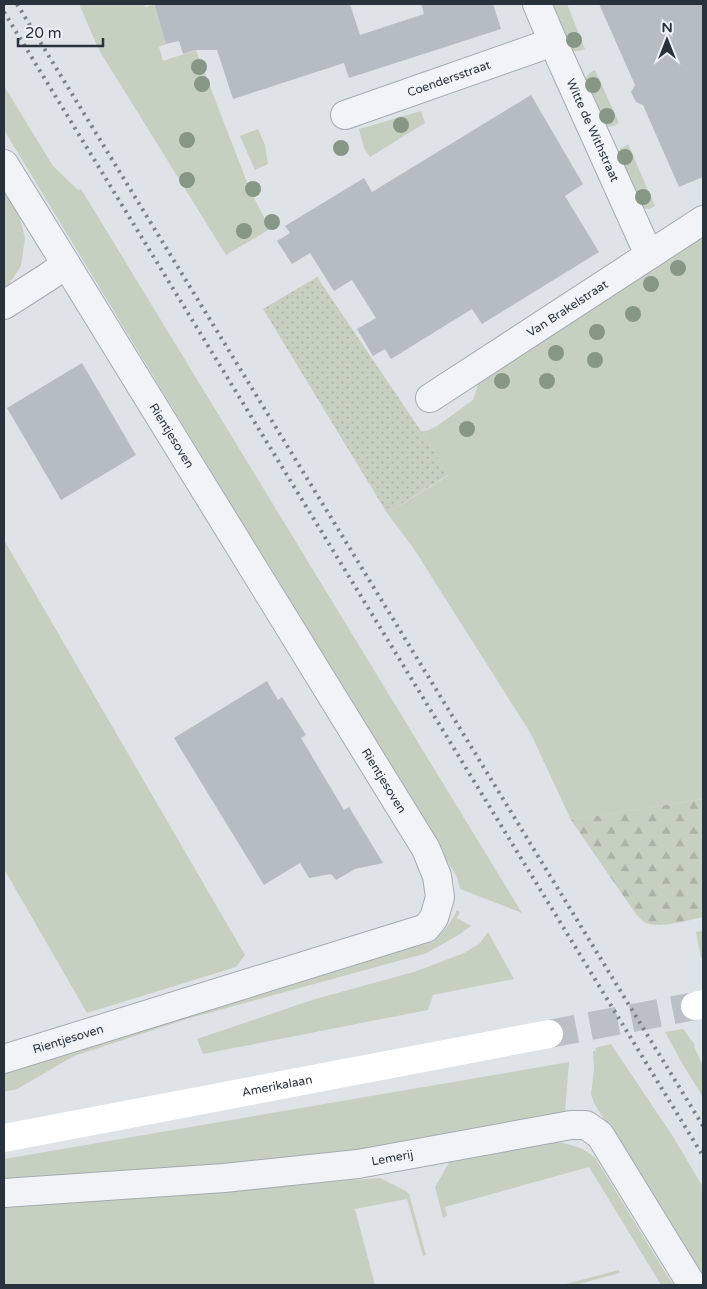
<svg xmlns="http://www.w3.org/2000/svg" width="707" height="1289" viewBox="0 0 707 1289" font-family="'Varela Round',sans-serif">
<style>
.grass{fill:#c6d0c0}
.forest{fill:url(#forest-firs)}
.garden{fill:url(#garden-dots)}
.building{fill:#b6bcc3}
.lines{fill:none;stroke-linecap:round;stroke-linejoin:round}
.secondary-tunnel{stroke:#bac0c5;stroke-width:28;stroke-dasharray:28 14;stroke-linecap:butt}
.street-casing{stroke:#a4aab1;stroke-width:30}
.street{stroke:#f1f3f6;stroke-width:28}
.secondary{stroke:#fff;stroke-width:28}
.rail{stroke:#79848f;stroke-width:4;stroke-dasharray:2.5 5;stroke-linecap:butt}
.tree{fill:#879786}
.labels{text-anchor:middle;stroke-width:5;stroke-linejoin:round;paint-order:stroke}
.street-label{font-size:12px;fill:#28323d;stroke:#eef1f5}
</style>
<defs>
<pattern id="forest-firs" width="22" height="20" patternUnits="userSpaceOnUse" patternTransform="scale(1.25)"><rect width="22" height="20" fill="#c6d0c0"/><path d="M5 1l3.5 6h-7zM16 11l3.5 6h-7z" fill="#aab3a6"/></pattern>
<pattern id="garden-dots" width="8" height="8" patternUnits="userSpaceOnUse" patternTransform="scale(1.25)"><rect width="8" height="8" fill="#c6d0c0"/><path d="M2 2h.1M6 6h.1" fill="none" stroke="#aab3a6" stroke-width="1.8" stroke-linecap="round"/></pattern>
</defs>
<rect width="100%" height="100%" fill="#dee3e7"/>
<!-- grass -->
<path class="grass" d="M 79,4 L 144,4 L 145,7 L 154,5 L 166,44 L 159,47 L 163,61 L 196,50 L 250,190 L 270,229 L 226,255 L 99,50 Z
M 554,4 L 567,4 L 585,49 C 580,51 575,53 571,49 L 554,7 Z
M 595,70 L 619,123 C 613,126 609,129 604,123 L 586,82 C 585,76 590,72 595,70 Z
M 4,86 L 53,166 L 78,190 L 81,189 L 522,913 L 460,889 L 457,877 L 4,130 Z
M 421,111 L 425,123 L 370,157 L 364,148 L 359,129 Z
M 258,129 L 265,145 L 268,164 L 255,170 L 240,136 Z
M 628,144 L 655,206 L 649,209 L 642,208 L 618,156 L 620,149 Z
M 4,184 L 17,207 L 25,238 L 21,266 L 9,284 L 4,288 Z
M 703,235 L 703,799 L 571,820 L 531,734 L 414,549 L 387,513 L 448,476 L 421,431 L 426,431 L 437,426 L 473,400 L 480,378 Z
M 4,540 L 245,955 L 236,967 L 87,1013 L 4,869 Z
M 457,910 L 460,912 L 457,918 L 471,926 L 460,934 L 427,953 L 190,1018 L 74,1056 L 17,1089 L 4,1092 L 4,1074 L 188,1013 L 432,942 C 443,932 451,923 457,910 Z
M 703,931 L 703,957 L 701,958 L 696,932 Z
M 488,932 L 514,979 L 433,995 L 428,1010 L 203,1054 L 197,1039 L 312,1000 L 417,971 L 464,953 L 479,944 Z
M 683,1029 L 695,1045 L 694,1046 L 703,1066 L 703,1097 L 683,1065 L 665,1032 Z
M 611,1044 L 672,1135 L 703,1187 L 703,1283 L 594,1103 L 591,1094 L 594,1070 L 593,1051 L 596,1051 L 595,1048 Z
M 569,1062 L 565,1112 L 459,1134 L 328,1156 L 4,1181 L 4,1159 Z
M 554,1142 C 569,1143 586,1148 596,1159 L 673,1285 L 661,1285 L 589,1167 L 445,1207 L 447,1216 L 443,1218 L 435,1187 L 450,1161 Z
M 380,1178 L 406,1191 L 409,1194 L 426,1255 L 423,1256 L 407,1199 L 355,1209 L 375,1285 L 4,1285 L 4,1208 L 337,1181 Z
M 619,1270 L 620,1273 L 575,1285 L 562,1285 Z"/>
<!-- forest -->
<path class="forest" d="M 703,799 L 703,917 C 688,920 658,930 644,922 C 640,919 636,914 633,910 L 571,820 Z"/>
<!-- garden -->
<path class="garden" d="M 317,277 L 421,431 L 448,475 L 387,513 L 263,309 Z"/>
<!-- building -->
<path class="building" d="M 154,4 L 350,4 L 360,35 L 424,14 L 421,4 L 493,4 L 501,29 L 349,78 L 344,63 L 233,99 L 217,50 L 195,50 L 183,54 L 179,41 L 166,44 Z
M 599,4 L 703,4 L 703,177 L 679,187 L 643,105 L 636,102 L 631,92 L 635,85 Z
M 531,95 L 583,184 L 565,196 L 599,252 L 482,324 L 472,309 L 391,359 L 385,349 L 373,356 L 357,329 L 376,318 L 352,280 L 334,291 L 310,253 L 292,264 L 277,241 L 290,233 L 285,226 L 364,178 L 372,192 Z
M 82,363 L 136,455 L 61,500 L 7,408 Z
M 267,681 L 278,700 L 282,697 L 306,735 L 301,738 L 344,810 L 349,807 L 383,863 L 355,869 L 336,880 L 331,874 L 309,878 L 300,863 L 264,885 L 174,738 Z"/>
<g class="lines">
<!-- secondary-tunnel -->
<path class="secondary-tunnel" d="M 549,1034 L 695,1006"/>
<!-- street casing -->
<g class="street-casing">
<g id="street">
<path id="s1" d="M 537,4 L 553,42 L 649,255"/>
<path id="s2" d="M 345,115 L 553,42"/>
<path d="M 4,164 L 66,264"/>
<path id="s3" d="M 4,305 L 48,277 L 66,264 L 426,849 L 437,876 L 440,897 L 434,918 L 426,928 L 4,1059"/>
<path id="s4" d="M 430,398 L 703,220"/>
<path id="s5" d="M 4,1193 L 224,1178 L 358,1164 L 571,1125 L 586,1125 L 600,1135 L 692,1285"/>
</g>
</g>
<!-- street -->
<use href="#street" class="street"/>
<!-- secondary -->
<g class="secondary">
<path d="M 695,1006 L 703,1004"/>
<path id="s6" d="M 4,1138 L 549,1034"/>
</g>
<!-- rail -->
<path class="rail" d="M 17,4 L 703,1126
M 4,12 L 703,1156"/>
</g>
<!-- trees -->
<g class="tree">
<circle cx="574" cy="40" r="8"/>
<circle cx="199" cy="67" r="8"/>
<circle cx="202" cy="84" r="8"/>
<circle cx="593" cy="85" r="8"/>
<circle cx="607" cy="116" r="8"/>
<circle cx="401" cy="125" r="8"/>
<circle cx="187" cy="140" r="8"/>
<circle cx="341" cy="148" r="8"/>
<circle cx="625" cy="157" r="8"/>
<circle cx="187" cy="180" r="8"/>
<circle cx="253" cy="189" r="8"/>
<circle cx="643" cy="197" r="8"/>
<circle cx="272" cy="222" r="8"/>
<circle cx="244" cy="231" r="8"/>
<circle cx="678" cy="268" r="8"/>
<circle cx="651" cy="284" r="8"/>
<circle cx="633" cy="314" r="8"/>
<circle cx="597" cy="332" r="8"/>
<circle cx="556" cy="353" r="8"/>
<circle cx="595" cy="360" r="8"/>
<circle cx="502" cy="381" r="8"/>
<circle cx="547" cy="381" r="8"/>
<circle cx="467" cy="429" r="8"/>
</g>
<g class="labels">
<!-- street labels -->
<g class="street-label">
<text dy="4" stroke="none"><textPath href="#s2" startOffset="110">Coendersstraat</textPath></text>
<text dy="4" stroke="none"><textPath href="#s1" startOffset="138">Witte de Withstraat</textPath></text>
<text dy="4" stroke="none"><textPath href="#s4" startOffset="164">Van Brakelstraat</textPath></text>
<text dy="4" stroke="none"><textPath href="#s3" startOffset="276">Rientjesoven</textPath></text>
<text dy="4" stroke="none"><textPath href="#s3" startOffset="681">Rientjesoven</textPath></text>
<text transform="translate(68 1039) rotate(-17)" y="4">Rientjesoven</text>
<text dy="4" stroke="none"><textPath href="#s6" startOffset="278">Amerikalaan</textPath></text>
<text dy="4" stroke="none"><textPath href="#s5" startOffset="390">Lemerij</textPath></text>
</g>
</g>
<!-- border -->
<rect width="707" height="1289" fill="none" stroke="#28323d" stroke-width="10"/>
<!-- north arrow -->
<g transform="translate(667 40)" stroke="#eef1f5" stroke-width="4" paint-order="stroke">
<path d="M0-4L9 19L0 12L-9 19Z" fill="#28323d"/>
<text y="-8" font-size="14" font-weight="bold" text-anchor="middle" fill="#28323d">N</text>
</g>
<!-- scale -->
<path d="M18 38v8h85v-8" fill="none" stroke="#28323d" stroke-width="2.5"/>
<text x="25" y="38" font-size="15" fill="#28323d" stroke="#eef1f5" stroke-width="4" paint-order="stroke">20 m</text>
</svg>
